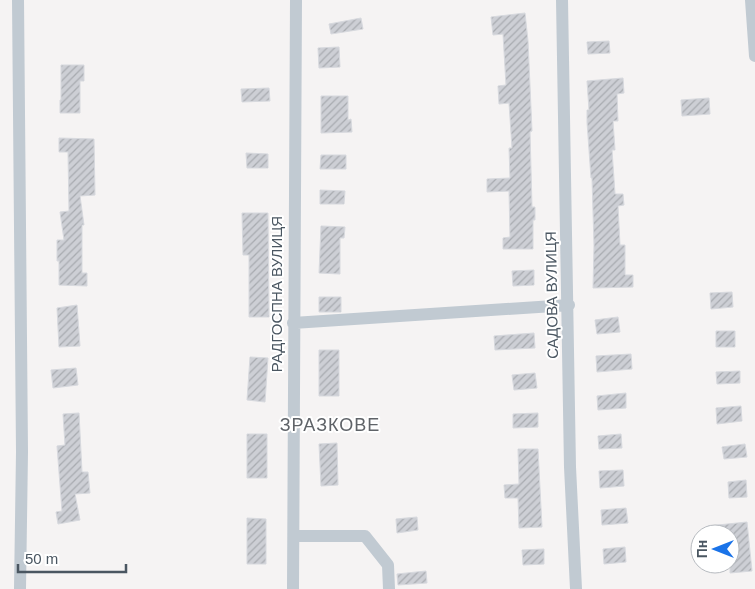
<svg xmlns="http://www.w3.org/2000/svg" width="755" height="589" viewBox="0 0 755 589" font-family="Helvetica,sans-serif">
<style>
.building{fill:url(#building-hatch);stroke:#d7d9de}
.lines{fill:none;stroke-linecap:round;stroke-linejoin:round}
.street{stroke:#c1cad2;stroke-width:12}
.labels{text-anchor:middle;stroke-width:4;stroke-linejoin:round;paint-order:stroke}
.street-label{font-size:15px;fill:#4a5661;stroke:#fff}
.quarter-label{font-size:18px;letter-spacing:1px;fill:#5f6368;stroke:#fff}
</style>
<defs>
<pattern id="building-hatch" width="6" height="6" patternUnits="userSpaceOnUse" patternTransform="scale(1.25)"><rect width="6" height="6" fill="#cdcfd5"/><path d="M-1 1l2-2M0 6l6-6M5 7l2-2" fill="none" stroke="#a8abb0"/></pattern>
</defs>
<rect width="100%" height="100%" fill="#f5f3f3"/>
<!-- building -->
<path class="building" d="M 525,13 L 528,41 L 532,131 L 530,132 L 532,207 L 535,207 L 535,220 L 533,220 L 533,249 L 503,249 L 503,238 L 510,237 L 509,191 L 487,192 L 487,179 L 510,178 L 509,148 L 512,148 L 509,103 L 499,104 L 498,86 L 506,85 L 503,34 L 493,35 L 491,17 Z
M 361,18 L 363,29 L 331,34 L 329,24 Z
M 609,41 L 610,53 L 588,54 L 587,42 Z
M 339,47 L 340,67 L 319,68 L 318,48 Z
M 61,65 L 84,65 L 84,81 L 80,81 L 80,113 L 60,113 L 60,100 L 61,100 Z
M 623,78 L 624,93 L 617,94 L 618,121 L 613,121 L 615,150 L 612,150 L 615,194 L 623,194 L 624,205 L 618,206 L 620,245 L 625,245 L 625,275 L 633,275 L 633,287 L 593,288 L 594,245 L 592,178 L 591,178 L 587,122 L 587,110 L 589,110 L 587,81 Z
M 269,88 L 270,101 L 242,102 L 241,89 Z
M 321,96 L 348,96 L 348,120 L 351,119 L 352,132 L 321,133 Z
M 709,98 L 710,114 L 682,116 L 681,100 Z
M 59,138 L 94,139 L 95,195 L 80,196 L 84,225 L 82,225 L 82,273 L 87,273 L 87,286 L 59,285 L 59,261 L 57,261 L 57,240 L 64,240 L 60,212 L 69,211 L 68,152 L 59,152 Z
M 246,153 L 268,154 L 268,168 L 247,168 Z
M 321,155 L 346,155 L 346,169 L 320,169 Z
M 320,190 L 345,191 L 344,204 L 320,204 Z
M 242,213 L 268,213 L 269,317 L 249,317 L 249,255 L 243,255 Z
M 321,226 L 345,227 L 344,238 L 340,238 L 340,274 L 319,273 Z
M 534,270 L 534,285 L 513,286 L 512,271 Z
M 732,292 L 733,307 L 711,309 L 710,293 Z
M 319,297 L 341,297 L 341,312 L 319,312 Z
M 77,305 L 80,346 L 59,347 L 57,308 Z
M 618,317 L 620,332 L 597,334 L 595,320 Z
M 716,331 L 735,331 L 735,347 L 716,347 Z
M 534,333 L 535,348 L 495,350 L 494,336 Z
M 319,350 L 339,350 L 339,396 L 319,396 Z
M 631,354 L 632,369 L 597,372 L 596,356 Z
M 250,357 L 268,358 L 265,402 L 247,400 Z
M 76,368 L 78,385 L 53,388 L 51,370 Z
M 740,371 L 740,383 L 717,384 L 716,372 Z
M 535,373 L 537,388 L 514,390 L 512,375 Z
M 626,393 L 626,408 L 598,410 L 597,396 Z
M 741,406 L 742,421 L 717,424 L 716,408 Z
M 79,413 L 82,472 L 88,472 L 90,493 L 75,494 L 80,520 L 58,524 L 56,512 L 62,511 L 57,446 L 65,445 L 63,414 Z
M 538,413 L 538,427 L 513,428 L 513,414 Z
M 247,434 L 267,434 L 267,478 L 247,478 Z
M 621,434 L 622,448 L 599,449 L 598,436 Z
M 337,443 L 338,485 L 321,486 L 319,444 Z
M 745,444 L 747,457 L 724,459 L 722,447 Z
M 518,449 L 538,449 L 542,527 L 519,528 L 518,498 L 505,498 L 504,485 L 519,484 Z
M 623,470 L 624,486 L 600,488 L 599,471 Z
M 746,480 L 747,497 L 729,498 L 728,482 Z
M 626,508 L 628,523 L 602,525 L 601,510 Z
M 417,517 L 418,530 L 397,533 L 396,519 Z
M 247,518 L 266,519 L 266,564 L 247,564 Z
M 747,522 L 752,571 L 730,573 L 730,534 L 708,534 L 708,526 Z
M 625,547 L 626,562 L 604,564 L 603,549 Z
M 544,549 L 544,564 L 523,565 L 522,550 Z
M 426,571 L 427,583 L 398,585 L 397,574 Z"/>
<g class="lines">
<!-- street -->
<path class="street" d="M 18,0 L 22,452 L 20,589
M 562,0 L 570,467 L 576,589
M 751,0 L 755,56
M 293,323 L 569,305
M 294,536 L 365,536 L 388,565 L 389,589
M 293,589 L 296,0"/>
</g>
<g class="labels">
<!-- street labels -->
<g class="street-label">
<text transform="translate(277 294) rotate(-90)" y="5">РАДГОСПНА ВУЛИЦЯ</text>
<text transform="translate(552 295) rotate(-91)" y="5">САДОВА ВУЛИЦЯ</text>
</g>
<!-- quarter labels -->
<g class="quarter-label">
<text x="330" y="431">ЗРАЗКОВЕ</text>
</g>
</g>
<!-- north arrow -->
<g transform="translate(715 549) rotate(270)"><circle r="24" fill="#ffffff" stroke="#b7bbc0"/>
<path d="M0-4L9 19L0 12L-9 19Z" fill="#1a73e8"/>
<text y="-8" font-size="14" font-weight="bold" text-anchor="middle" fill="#4a5661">Пн</text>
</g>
<!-- scale -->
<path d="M18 564v8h108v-8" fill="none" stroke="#4a5661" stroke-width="2.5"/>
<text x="25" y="564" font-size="15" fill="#4a5661" stroke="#ffffff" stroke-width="4" paint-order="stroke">50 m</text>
</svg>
